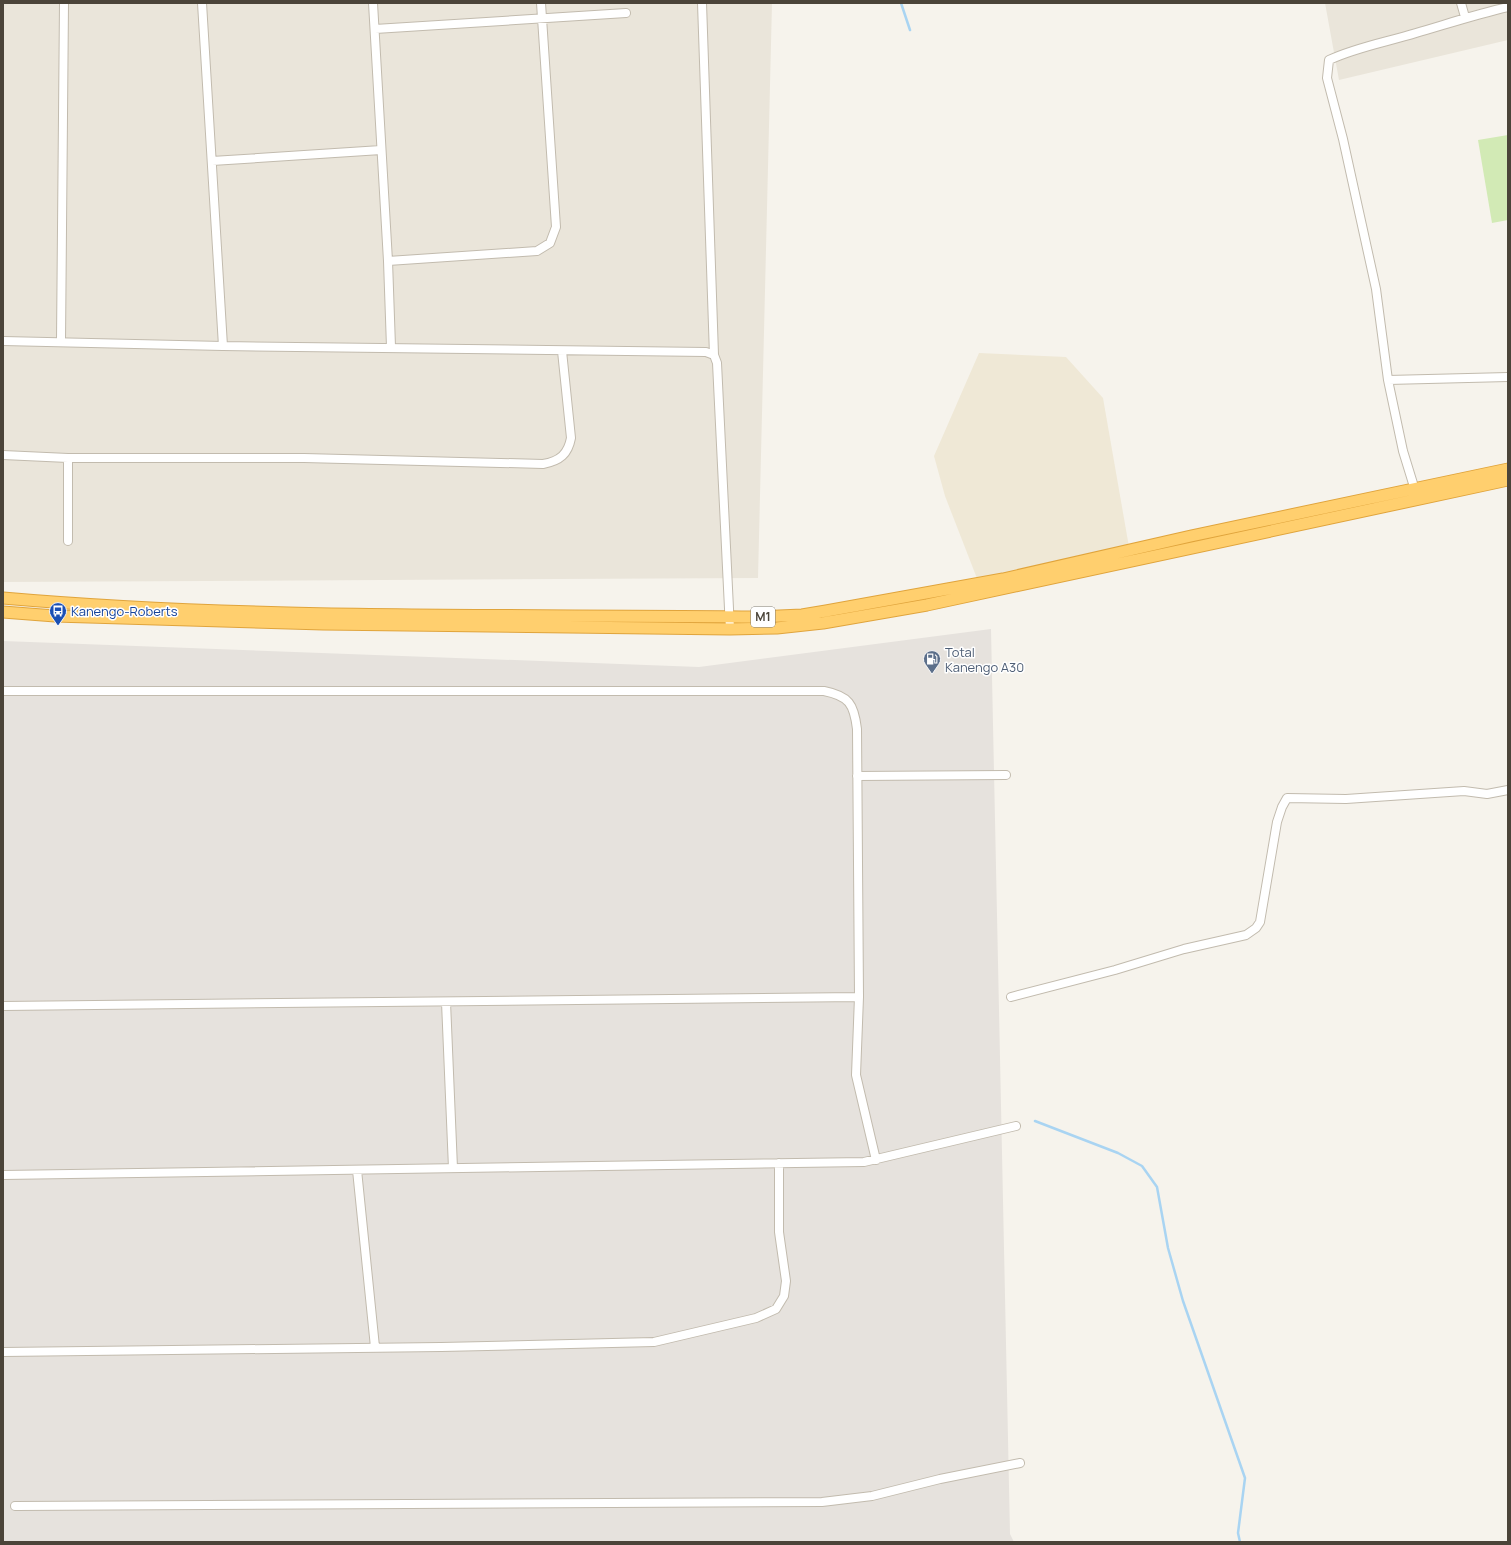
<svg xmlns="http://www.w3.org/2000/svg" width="1511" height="1545" viewBox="0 0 1511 1545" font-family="Manrope,sans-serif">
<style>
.residential{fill:#eae5da}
.industrial{fill:#e6e2dd}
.education{fill:#efe8d6}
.green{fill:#d2eab5}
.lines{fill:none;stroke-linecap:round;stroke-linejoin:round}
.stream{stroke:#a9d4f2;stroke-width:2.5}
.minor-casing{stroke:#c2bbae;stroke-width:10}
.highway-casing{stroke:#e0a43c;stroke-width:13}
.minor{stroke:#fff;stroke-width:8}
.highway{stroke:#ffcf6e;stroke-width:11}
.labels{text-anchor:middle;stroke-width:3;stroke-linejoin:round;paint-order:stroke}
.shield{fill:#fff;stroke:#817c74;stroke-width:1}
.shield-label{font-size:12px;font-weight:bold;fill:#4b4439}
.transit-label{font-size:13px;fill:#164399;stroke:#fff;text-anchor:start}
.service-label{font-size:13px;fill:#4e5e75;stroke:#fff;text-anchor:start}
</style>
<rect width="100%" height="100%" fill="#f6f3ec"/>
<!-- residential -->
<path class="residential" d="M 3,3 L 772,3 L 758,578 L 3,582 Z
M 1325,3 L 1508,3 L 1508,40 L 1339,80 Z"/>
<!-- industrial -->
<path class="industrial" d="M 991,629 L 1010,1534 L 1014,1542 L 3,1542 L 3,641 L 699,667 Z"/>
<!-- education -->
<path class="education" d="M 979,353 L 1066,357 L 1103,398 L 1129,547 L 978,581 L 945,496 L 934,456 Z"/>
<!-- green -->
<path class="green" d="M 1508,135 L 1508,220 L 1492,223 L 1478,140 Z"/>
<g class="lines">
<!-- stream -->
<path class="stream" d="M 901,3 L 910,30
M 1035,1121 L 1118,1153 L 1142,1166 L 1157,1187 L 1168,1248 L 1183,1301 L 1245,1478 L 1238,1533 L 1240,1542"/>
<!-- minor casing -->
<g class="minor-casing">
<path id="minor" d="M 202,3 L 223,346
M 373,3 L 388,261 L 391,347
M 702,3 L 714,355
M 1461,3 L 1465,17
M 375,29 L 626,13
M 212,161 L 381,150
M 388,261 L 537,251 L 550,243 L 556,227 L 541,3
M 3,341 L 223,346 L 706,352 L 714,355 L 717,363 L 730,629
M 61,341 L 64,3
M 1388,380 L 1508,377
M 3,455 L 68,458 L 304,458 L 543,464 C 560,461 568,454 571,438 L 562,351
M 68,458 L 68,541
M 1415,490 L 1403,451 L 1388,380 L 1376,289 L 1343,139 L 1327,78 L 1329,60 C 1357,47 1387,42 1416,33 C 1447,24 1477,14 1508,7
M 3,691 L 824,691 C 849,696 854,704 857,729 L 859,997 L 856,1075 L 876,1160
M 857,776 L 1006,775
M 1011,997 L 1115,970 L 1184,949 L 1246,935 L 1256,928 L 1260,922 L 1277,822 L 1282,807 L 1287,798 L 1346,799 L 1464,791 L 1487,794 L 1508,790
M 446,1002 L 453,1168
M 3,1006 L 859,997
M 357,1170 L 375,1347
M 3,1175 L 864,1162 L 1016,1126
M 3,1352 L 441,1347 L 654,1342 L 756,1318 L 776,1309 L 784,1296 L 786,1281 L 779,1232 L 779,1163
M 15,1506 L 822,1502 L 872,1496 L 940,1479 L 1020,1463"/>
</g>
<!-- highway casing -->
<g class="highway-casing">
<path id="highway" d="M 3,598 C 254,620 506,614 758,617 L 802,615 L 826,611 L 1003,579 L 1191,536 L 1508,469
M 3,612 L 55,616 L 323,624 L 730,629 L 777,628 L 823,623 L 927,605 L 1508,480"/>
</g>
<!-- minor -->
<use href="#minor" class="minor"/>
<!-- highway -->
<use href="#highway" class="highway"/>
</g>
<!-- icons -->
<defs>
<g id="bus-pin" transform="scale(0.9)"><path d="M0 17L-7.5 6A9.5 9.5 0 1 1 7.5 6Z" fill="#1a4fb4" stroke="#fff"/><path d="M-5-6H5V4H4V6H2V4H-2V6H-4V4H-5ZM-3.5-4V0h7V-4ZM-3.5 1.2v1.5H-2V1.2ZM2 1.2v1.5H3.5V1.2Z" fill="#fff"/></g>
<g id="fuel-pin" transform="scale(0.9)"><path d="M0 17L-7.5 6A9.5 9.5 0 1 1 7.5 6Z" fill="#5c6f8a" stroke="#fff"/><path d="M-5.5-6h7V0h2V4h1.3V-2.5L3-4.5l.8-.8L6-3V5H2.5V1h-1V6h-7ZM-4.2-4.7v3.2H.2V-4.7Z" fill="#fff"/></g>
</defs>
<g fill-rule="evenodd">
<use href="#bus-pin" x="58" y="611"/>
<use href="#fuel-pin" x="932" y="659"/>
</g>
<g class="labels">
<!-- shield labels -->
<rect class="shield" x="751" y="607" width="24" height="20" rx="3"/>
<g class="shield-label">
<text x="763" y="621">M1</text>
</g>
<!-- transit labels -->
<g class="transit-label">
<text x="71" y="616">Kanengo-Roberts</text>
</g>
<!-- service labels -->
<g class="service-label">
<text x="945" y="657">Total<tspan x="945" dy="15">Kanengo A30</tspan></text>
</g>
</g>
<!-- border -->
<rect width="1511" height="1545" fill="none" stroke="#4b4439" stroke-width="8"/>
</svg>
